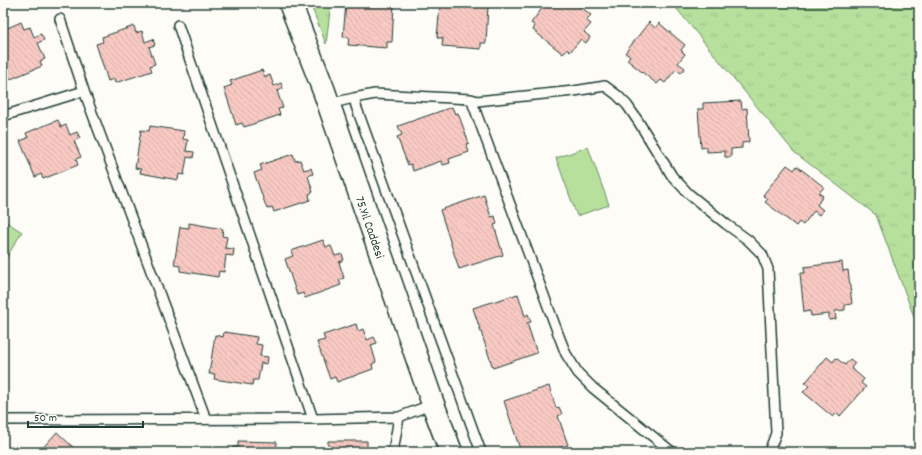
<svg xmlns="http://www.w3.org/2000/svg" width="922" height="455" viewBox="0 0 922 455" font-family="Dekko,sans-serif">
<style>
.grass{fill:url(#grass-tufts);stroke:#6b8e68}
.garden{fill:#b7e09d;stroke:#6b8e68}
.building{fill:url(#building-back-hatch);stroke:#1f3d34}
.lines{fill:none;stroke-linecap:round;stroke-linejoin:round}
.lane-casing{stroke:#1f3d34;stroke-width:12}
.secondary-casing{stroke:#1f3d34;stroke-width:25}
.lane{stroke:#fdfcf7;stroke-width:9}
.secondary{stroke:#fdfcf7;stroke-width:22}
.labels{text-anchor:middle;stroke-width:3;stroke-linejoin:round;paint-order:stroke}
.street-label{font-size:13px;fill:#1f3d34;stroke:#fdfcf7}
</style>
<defs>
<pattern id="grass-tufts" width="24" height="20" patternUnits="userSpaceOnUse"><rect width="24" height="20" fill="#b7e09d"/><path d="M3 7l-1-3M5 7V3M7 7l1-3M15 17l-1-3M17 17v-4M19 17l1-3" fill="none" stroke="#9dc188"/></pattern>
<pattern id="building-back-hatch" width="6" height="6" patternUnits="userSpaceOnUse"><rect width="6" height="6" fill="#f9c9c3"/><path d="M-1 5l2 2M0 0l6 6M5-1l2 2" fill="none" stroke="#d5aea8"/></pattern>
</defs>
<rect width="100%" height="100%" fill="#fdfcf7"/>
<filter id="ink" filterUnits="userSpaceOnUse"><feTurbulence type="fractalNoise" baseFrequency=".025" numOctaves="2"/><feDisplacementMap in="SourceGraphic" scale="8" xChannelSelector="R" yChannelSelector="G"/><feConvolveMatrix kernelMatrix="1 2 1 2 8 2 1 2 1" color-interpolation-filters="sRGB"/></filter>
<g filter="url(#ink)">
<!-- grass -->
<path class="grass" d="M 310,3 L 331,3 L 326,44 Z
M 672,3 L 919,3 L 919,330 L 876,215 L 794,152 Z"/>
<!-- garden -->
<path class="garden" d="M 588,147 L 609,205 L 577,216 L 556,158 Z
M 3,220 L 22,232 L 3,263 Z"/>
<!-- building -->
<path class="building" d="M 346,3 L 388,3 L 394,4 L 392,42 L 387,42 L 387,48 L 348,45 L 349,37 L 343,37 Z
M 448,3 L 483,3 L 483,4 L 488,5 L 486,43 L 481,43 L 481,49 L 442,46 L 443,38 L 437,38 L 440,4 L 447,4 Z
M 546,3 L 576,3 L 591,15 L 586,20 L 591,24 L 584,32 L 590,37 L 586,43 L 581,39 L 570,52 L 567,49 L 563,54 L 533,30 L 535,26 L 531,23 Z
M 21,22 L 24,29 L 30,27 L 34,37 L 41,34 L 44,40 L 38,43 L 45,59 L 40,61 L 42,66 L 6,81 L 5,77 L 3,77 L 3,30 Z
M 649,22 L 655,28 L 659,23 L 685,45 L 681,50 L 685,54 L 678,63 L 685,68 L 681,73 L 676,69 L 665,83 L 661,80 L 657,84 L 627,60 L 630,56 L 625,53 Z
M 134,26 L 136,33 L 142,31 L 145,42 L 153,39 L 155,45 L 149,47 L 155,64 L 150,66 L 152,71 L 115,83 L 114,79 L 108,81 L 96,44 L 103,42 L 102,37 Z
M 262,70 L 265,77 L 270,75 L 274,86 L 281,83 L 283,89 L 277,91 L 283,108 L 278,109 L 280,115 L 244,127 L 242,123 L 236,125 L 224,88 L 232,85 L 230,81 Z
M 741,101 L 742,109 L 747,108 L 749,142 L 742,143 L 742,148 L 731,149 L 731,157 L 725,157 L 725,151 L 707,152 L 707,147 L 701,148 L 698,109 L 703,109 L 703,103 Z
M 452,107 L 455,114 L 458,113 L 469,143 L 466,144 L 469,152 L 449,159 L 450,163 L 443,165 L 441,161 L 413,171 L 411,164 L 408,165 L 397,137 L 402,135 L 398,126 Z
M 58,120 L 61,127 L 66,125 L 70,135 L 77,132 L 80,138 L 74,141 L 81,157 L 76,159 L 78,165 L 43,179 L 41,174 L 35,177 L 20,141 L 28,138 L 26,133 Z
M 150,126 L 184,131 L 183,139 L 188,140 L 186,151 L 194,152 L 193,158 L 187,157 L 184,175 L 179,174 L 178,180 L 140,173 L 141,169 L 135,168 L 141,130 L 149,131 Z
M 293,154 L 295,161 L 300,160 L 304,170 L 311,168 L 313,174 L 308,176 L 313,192 L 309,194 L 310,200 L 274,212 L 272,207 L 267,209 L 254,173 L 262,170 L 260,165 Z
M 787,165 L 794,170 L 797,166 L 824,187 L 819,193 L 823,196 L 817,205 L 823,210 L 819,215 L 814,211 L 803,225 L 799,222 L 796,226 L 765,202 L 768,199 L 763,195 Z
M 484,195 L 491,217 L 495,216 L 497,224 L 494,225 L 503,255 L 459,269 L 440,210 Z
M 189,223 L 223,229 L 222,236 L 227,237 L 225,248 L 234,249 L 233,256 L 226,255 L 224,272 L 219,271 L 218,277 L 180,271 L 180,266 L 174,265 L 180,227 L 189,228 Z
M 323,240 L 326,247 L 331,246 L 335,256 L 342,254 L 344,260 L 339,262 L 344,278 L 339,280 L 341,285 L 305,298 L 303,293 L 297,295 L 285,259 L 293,256 L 291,251 Z
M 842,262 L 843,271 L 848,270 L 852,304 L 845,305 L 845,310 L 835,311 L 836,319 L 829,320 L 829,314 L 811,316 L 810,311 L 804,312 L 800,273 L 805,273 L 804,267 Z
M 518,294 L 525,316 L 528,314 L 531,322 L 527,323 L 537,353 L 493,368 L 473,308 Z
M 356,324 L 358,331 L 363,329 L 367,340 L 374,337 L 377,343 L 371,345 L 376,362 L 372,364 L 373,369 L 337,382 L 335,377 L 330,379 L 317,342 L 325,340 L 323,335 Z
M 224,332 L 257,337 L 256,344 L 262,345 L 260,356 L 268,357 L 267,364 L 261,363 L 258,380 L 253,380 L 252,385 L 214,379 L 215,374 L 209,374 L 215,335 L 223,337 Z
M 827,357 L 833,362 L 836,358 L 845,365 L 850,359 L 855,363 L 851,368 L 864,379 L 861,383 L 866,387 L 840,416 L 837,413 L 833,417 L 803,392 L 809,386 L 805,383 Z
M 549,386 L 556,408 L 559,407 L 562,414 L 558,416 L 568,445 L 548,452 L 521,452 L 504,401 Z
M 57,432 L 78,452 L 39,452 Z
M 238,441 L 277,442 L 276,450 L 282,450 L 282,452 L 233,452 L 233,447 L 238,447 Z
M 328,441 L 367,441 L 367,450 L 372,450 L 372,452 L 323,452 L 324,447 L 328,447 Z
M 198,449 L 198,452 L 136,452 L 136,450 Z"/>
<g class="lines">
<!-- lane casing -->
<g class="lane-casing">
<path id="lane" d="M 60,19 L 84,91 L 206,419
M 178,25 L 313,419 L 399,417 L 433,404
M 471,99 L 559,336 L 566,354 L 578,373 L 593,388 L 672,452
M 328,104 L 354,98
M 3,116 L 84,91
M 3,420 L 313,419
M 393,452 L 399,417
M 481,452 L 356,106 L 354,98 L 375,94 L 471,99 L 477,101 L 574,91 L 605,86 L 617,95 L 627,105 L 638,121 L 672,176 L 689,194 L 726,224 L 748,240 L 762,254 L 768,269 L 776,433 L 770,449 L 768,452"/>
</g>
<!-- secondary casing -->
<g class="secondary-casing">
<path id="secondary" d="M 290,3 L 324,91 L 433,404 L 451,452"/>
</g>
<!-- lane -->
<use href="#lane" class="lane"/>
<!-- secondary -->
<use href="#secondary" class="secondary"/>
</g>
</g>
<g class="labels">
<!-- street labels -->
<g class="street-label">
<text transform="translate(371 227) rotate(71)" y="5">75.Yıl Caddesi</text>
</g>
</g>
<!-- margin -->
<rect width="922" height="455" fill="none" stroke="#fdfcf7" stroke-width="16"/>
<rect x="8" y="8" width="906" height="439" fill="none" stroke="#1f3d34" stroke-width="1.5" filter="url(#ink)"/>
<!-- scale -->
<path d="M28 421v6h115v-6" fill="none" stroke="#1f3d34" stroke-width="2"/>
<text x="34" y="421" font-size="12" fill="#1f3d34" stroke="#fdfcf7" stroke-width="3" paint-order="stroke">50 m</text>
</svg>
